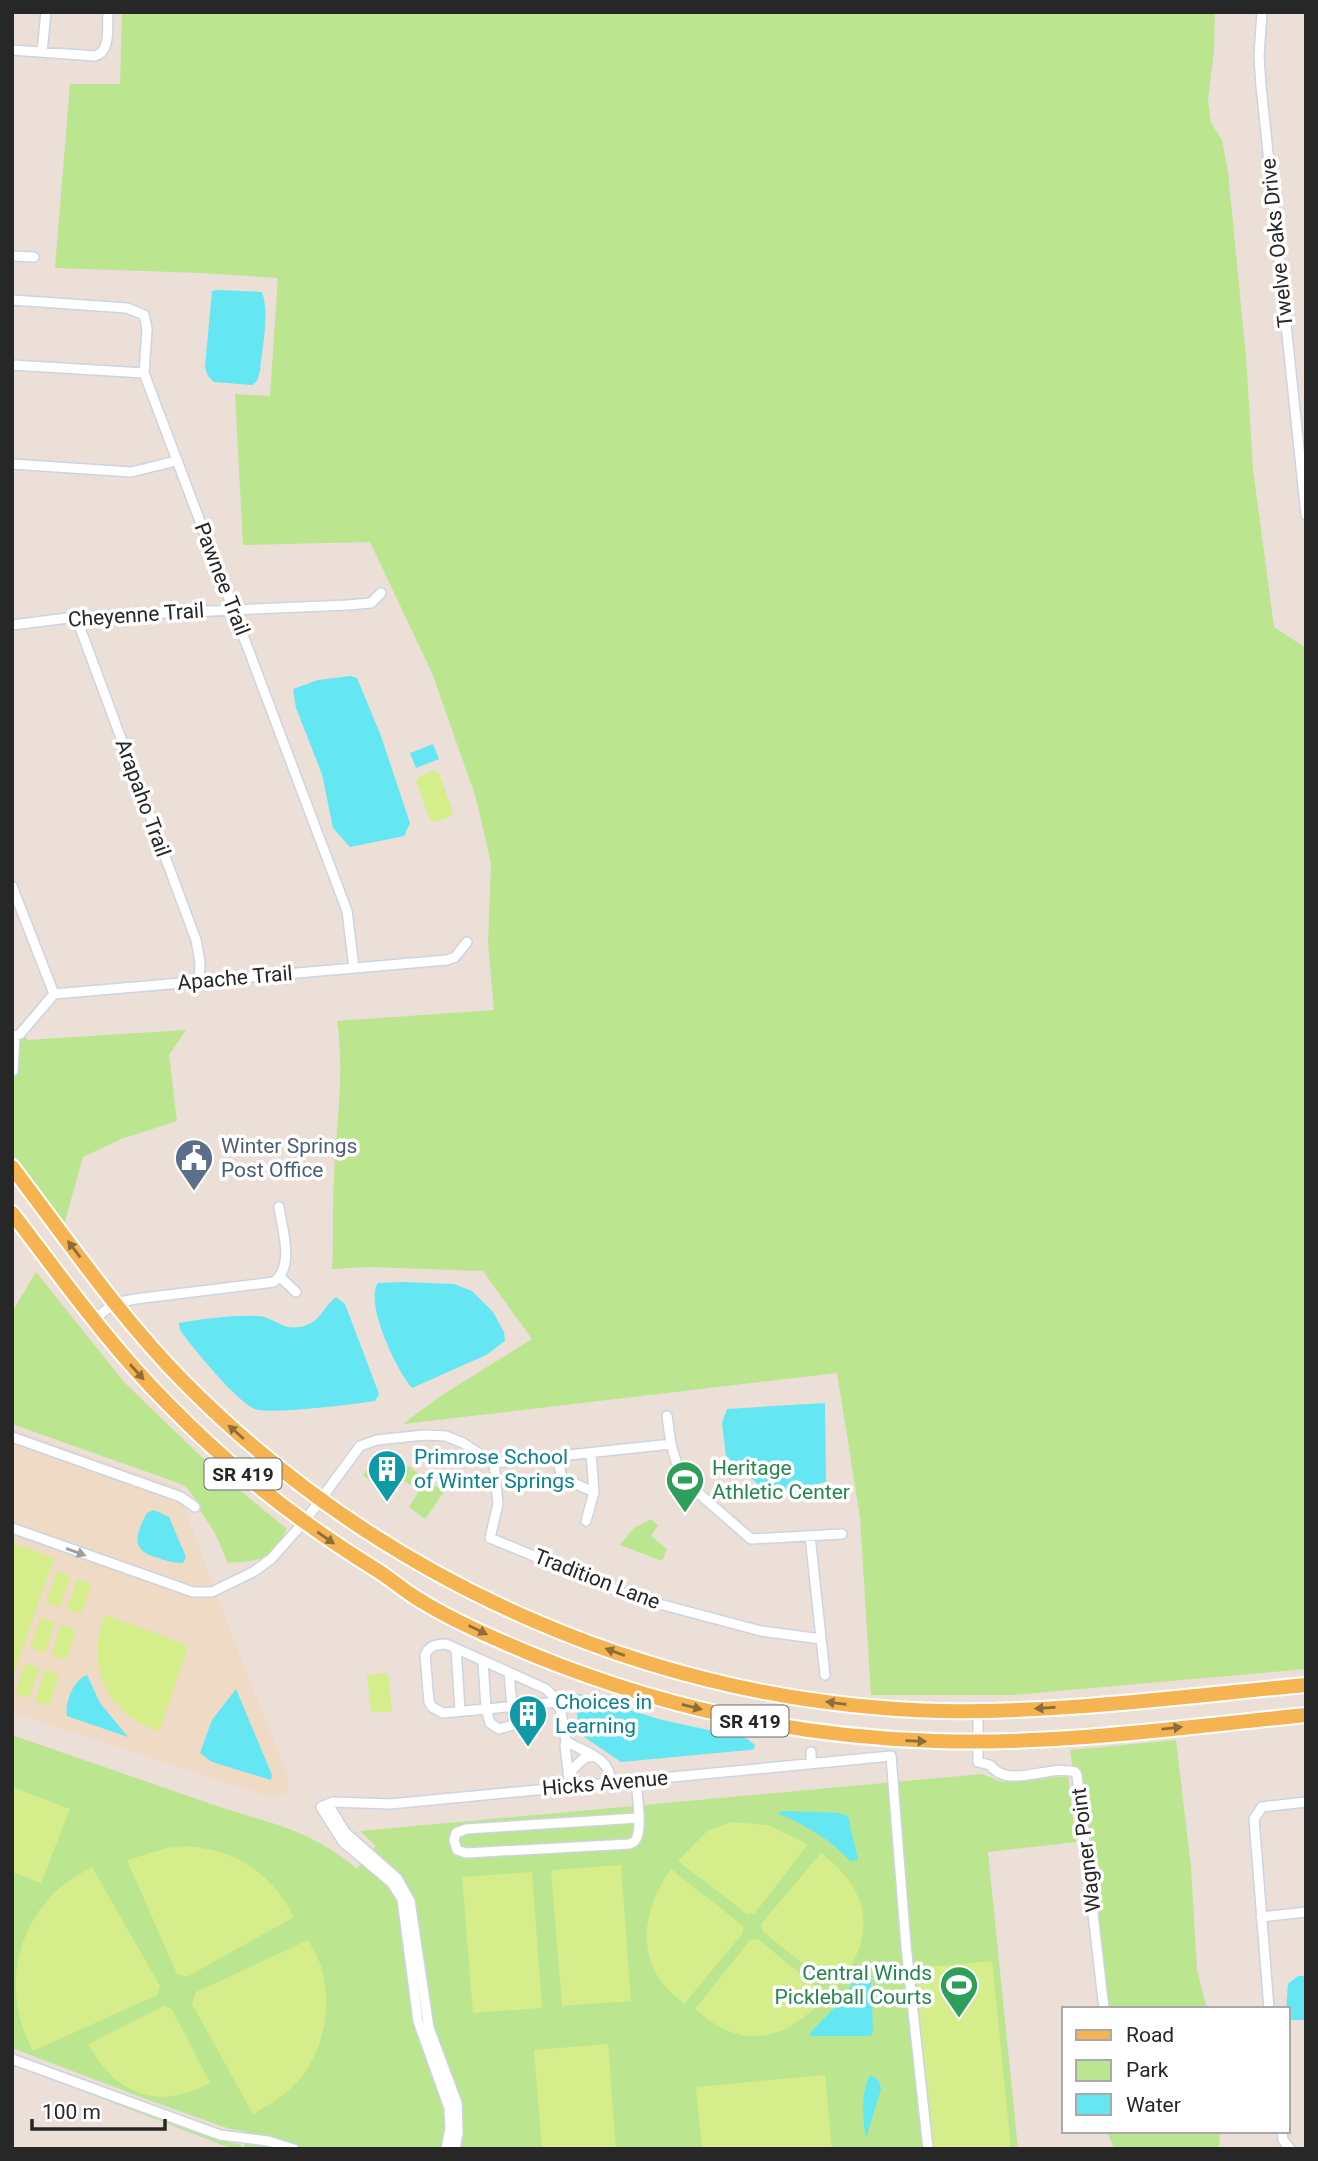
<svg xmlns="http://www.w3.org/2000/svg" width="1318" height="2161" viewBox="0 0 1318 2161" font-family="Roboto,sans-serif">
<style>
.education{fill:#eedac5}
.green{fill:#bce590}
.pitch{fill:#d5ed8b}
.water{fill:#64e6f3}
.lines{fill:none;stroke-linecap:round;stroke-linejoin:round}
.street-casing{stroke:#cdd4e1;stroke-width:12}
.primary-casing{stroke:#fff;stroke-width:18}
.street{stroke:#fff;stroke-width:9}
.primary{stroke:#f6b351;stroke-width:14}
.oneway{fill:#8e6d3c}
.oneway2{fill:#9e9e9e}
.labels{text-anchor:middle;stroke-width:7;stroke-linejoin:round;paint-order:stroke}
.shield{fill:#fff;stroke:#686868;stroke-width:2}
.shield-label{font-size:19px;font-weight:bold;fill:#272727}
.street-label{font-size:21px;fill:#272727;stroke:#fff}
.service-label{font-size:21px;fill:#4e5e75;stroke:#fff;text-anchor:start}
.culture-label{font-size:21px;fill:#0d838f;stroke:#fff;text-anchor:start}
.leisure-label{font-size:21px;fill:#27864d;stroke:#fff;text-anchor:start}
</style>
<rect width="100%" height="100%" fill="#ebdfd7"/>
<!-- education -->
<path class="education" d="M 12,1429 L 180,1488 L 185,1510 L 245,1669 L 289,1777 L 286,1794 L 270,1796 L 243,1788 L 12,1713 Z"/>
<!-- green -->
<path class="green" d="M 122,12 L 1215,12 L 1214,50 L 1208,100 L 1211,123 L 1222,140 L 1228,172 L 1246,356 L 1253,469 L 1274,627 L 1306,648 L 1306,1669 L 1013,1695 L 871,1695 L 860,1517 L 837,1373 L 403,1424 L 439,1397 L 532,1339 L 483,1271 L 369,1267 L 332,1269 C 334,1239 332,1208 334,1177 C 336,1125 345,1073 337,1021 L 494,1010 L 488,944 L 491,863 L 476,798 L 432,673 L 370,542 L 243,545 L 235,394 L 270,396 L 278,278 L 201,273 L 55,268 L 70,84 L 120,84 Z
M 186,1030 L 169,1055 L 177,1121 L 121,1139 L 83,1157 L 64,1225 L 12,1153 L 12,1076 L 17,1076 L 20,1040 L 25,1036 L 27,1040 Z
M 36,1272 L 124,1382 L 216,1471 L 287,1529 C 268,1562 264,1560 228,1563 L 215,1533 L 199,1509 L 201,1506 L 187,1488 L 181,1484 L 12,1424 L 12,1312 Z
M 387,1451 L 444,1492 L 425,1519 L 409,1507 L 419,1491 L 402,1479 L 400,1481 L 396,1478 L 387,1492 L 363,1475 L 380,1452 Z
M 651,1519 L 658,1525 L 651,1536 L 667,1549 L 662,1561 L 620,1545 L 634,1528 Z
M 12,1735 C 78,1758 145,1781 211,1804 C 269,1824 309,1828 357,1869 L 376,1846 L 360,1831 L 982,1774 L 1002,1782 L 1068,1776 L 1076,1842 L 988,1852 L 1018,2149 L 244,2149 L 245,2131 L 230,2129 L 154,2102 L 12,2048 Z
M 1176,1740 L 1191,1867 L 1197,1970 L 1207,2009 L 1108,2009 L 1086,1799 C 1084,1787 1085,1770 1072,1765 L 1070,1750 Z
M 12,2064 L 183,2128 L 219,2140 L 241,2145 L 240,2149 L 233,2149 Z
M 1107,2131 L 1220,2131 L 1219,2149 L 1114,2149 Z"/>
<!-- pitch -->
<path class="pitch" d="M 434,770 L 439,773 L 453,811 L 451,816 L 436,822 L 430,820 L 416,782 L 418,777 Z
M 12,1543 L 54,1558 L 12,1679 Z
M 57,1571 L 71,1576 L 60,1607 L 46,1602 Z
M 77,1579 L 91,1584 L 81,1614 L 67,1609 Z
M 105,1615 L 185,1644 L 187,1651 L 159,1731 C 106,1713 85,1667 105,1615 Z
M 41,1617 L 55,1623 L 45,1653 L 30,1647 Z
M 61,1625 L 76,1630 L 66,1660 L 51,1655 Z
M 25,1663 L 39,1668 L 29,1698 L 15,1693 Z
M 45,1670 L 59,1675 L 49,1705 L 35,1701 Z
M 388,1673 L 392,1711 L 371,1713 L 367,1675 Z
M 12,1787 L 70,1809 L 41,1883 L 12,1872 Z
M 731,1822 L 768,1825 L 808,1844 L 755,1913 L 747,1914 L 678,1861 L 707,1831 Z
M 184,1846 C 235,1849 270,1871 294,1917 L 187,1977 L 177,1974 L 127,1860 L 167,1848 Z
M 821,1853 C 873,1892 877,1939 835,1988 L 763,1932 L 761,1924 Z
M 621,1865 L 631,2001 L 562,2006 L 551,1870 Z
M 92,1867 L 160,1986 L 157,1995 L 33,2051 C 5,1999 11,1939 52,1895 C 63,1883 78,1875 92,1867 Z
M 671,1869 L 743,1926 L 743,1933 L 684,2004 C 676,1997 667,1990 661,1981 C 635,1945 648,1901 671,1869 Z
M 532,1872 L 542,2008 L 473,2013 L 462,1877 Z
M 758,1939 L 827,1996 C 786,2040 744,2053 695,2009 L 750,1940 Z
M 308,1940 C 313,1949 320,1960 322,1970 C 332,2006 324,2054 297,2082 C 284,2096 269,2105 253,2114 L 192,2004 L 196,1992 Z
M 992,1961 L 1011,2149 L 934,2149 L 923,2070 L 917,1968 Z
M 164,2006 L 172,2009 L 210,2083 C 158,2111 116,2095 88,2044 Z
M 608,2044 L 616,2149 L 542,2149 L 534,2050 Z
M 825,2075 L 832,2149 L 702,2149 L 696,2087 Z"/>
<!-- water -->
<path class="water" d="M 220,290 L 262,292 C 270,315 262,347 260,371 L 257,381 L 252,385 L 214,382 L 208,376 L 205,367 L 212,291 Z
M 350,676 L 357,678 L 381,736 L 410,823 L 404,836 L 350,847 L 333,828 L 322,774 L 296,708 L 293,689 L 318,680 Z
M 433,744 L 439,759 L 416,768 L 410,753 Z
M 402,1282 L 454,1284 L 472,1291 L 493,1312 L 504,1332 L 505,1341 L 486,1355 L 412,1388 C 397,1371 364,1303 378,1283 Z
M 336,1297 L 345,1304 L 379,1394 L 375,1401 C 356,1404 267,1415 255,1409 C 237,1402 192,1347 180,1330 L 179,1323 C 204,1319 231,1315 257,1316 C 276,1317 281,1332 304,1326 C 320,1322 324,1306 336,1297 Z
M 825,1403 L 826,1482 L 780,1493 L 761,1487 L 726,1456 L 722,1423 L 727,1409 Z
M 154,1510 L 169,1517 L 186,1557 L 183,1563 C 173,1563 164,1560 155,1557 C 129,1549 137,1532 147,1513 Z
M 87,1675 L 100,1703 L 128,1737 L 67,1716 C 65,1702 73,1680 87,1675 Z
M 236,1689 L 272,1775 L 271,1780 L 212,1762 L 200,1753 L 212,1720 Z
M 578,1694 L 662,1720 L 746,1738 L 755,1745 L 754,1749 L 749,1750 L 621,1762 L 580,1734 L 575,1701 Z
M 786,1811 L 839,1813 L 848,1816 L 858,1860 L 850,1861 C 831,1840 806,1825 779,1814 L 779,1812 Z
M 865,1970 L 871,1976 L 873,2029 L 871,2036 L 810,2036 L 810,2033 L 840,2002 L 860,1972 Z
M 1298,1976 L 1306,1976 L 1306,2020 L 1292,2020 L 1288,2015 L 1288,2009 L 1286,2009 L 1288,1984 Z
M 871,2075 L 879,2081 L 881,2089 L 866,2138 C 863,2123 860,2089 871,2075 Z"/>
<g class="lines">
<!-- street casing -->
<g class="street-casing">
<path id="street" d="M 1262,12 L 1259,56 L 1261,86 L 1306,515
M 12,50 L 95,56 C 111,52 107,27 108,12
M 42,52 L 46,12
M 12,256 L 34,257
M 12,300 L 127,308 L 144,315 L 147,329 L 144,373 L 347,911 L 354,968
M 12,365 L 144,373
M 12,464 L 131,472 L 176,461
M 76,617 L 196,940 L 200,962 L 199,981
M 12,625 L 76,617 L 347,605 L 371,603 L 381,593
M 12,886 L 54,994
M 12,1037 L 20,1034 L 54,994 L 447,960 L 455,957 L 467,942
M 13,1071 L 15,1036
M 280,1277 L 296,1292
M 93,1320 L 115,1303 L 135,1299 L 274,1282 C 295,1266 282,1229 279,1207
M 667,1416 L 671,1444 L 681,1478 L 751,1539 L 842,1534
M 12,1437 L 181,1497 L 195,1507
M 557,1457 L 562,1478 L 594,1492
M 494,1463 L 498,1504 L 490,1538 L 633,1597 L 761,1631 L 821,1639
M 586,1521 L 594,1492 L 591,1453
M 12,1528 L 193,1592 L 212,1592 L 253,1572 L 271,1559 L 304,1522 L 360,1446 L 377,1440 L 424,1435 L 446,1436 L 463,1443 L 494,1463 L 671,1444
M 810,1536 L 825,1675
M 456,1649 L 460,1711
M 483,1661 L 486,1709 L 490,1723 L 499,1729 L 513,1725 L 514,1706
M 509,1673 L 512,1706
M 559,1702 L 443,1713 L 432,1707 L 429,1702 L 425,1655 C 429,1646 436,1644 446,1644 L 546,1689 L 559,1702 L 566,1741 L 565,1746 L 570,1786
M 978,1711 L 978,1762 L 990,1765 C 1008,1790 1049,1764 1075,1772 L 1077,1775 L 1104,2009
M 566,1741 C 587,1754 609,1756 611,1782
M 811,1764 L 811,1752
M 568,1774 L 584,1758 L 594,1756
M 636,1780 C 637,1794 642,1825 637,1837 C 635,1842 634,1842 629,1844 L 466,1853 L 457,1850 L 454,1840 L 456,1833 L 466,1829 L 638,1818
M 328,1804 L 345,1832 L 397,1878 L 410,1901 L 429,2028 L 457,2103 L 458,2133 L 455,2149
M 1261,1917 L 1306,1912
M 1269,2009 L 1254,1819 L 1262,1807 L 1306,1802
M 12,2059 L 220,2135 L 268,2141 L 294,2149
M 1282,2131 L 1283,2140 L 1290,2149
M 446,2149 L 450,2128 L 449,2108 L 418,2021 L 402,1899 L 392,1883 L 343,1842 L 321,1807 L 333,1802 L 390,1804 L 891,1756 L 906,1946 L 928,2149"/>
</g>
<!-- primary casing -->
<g class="primary-casing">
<path id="primary" d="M 12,1167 C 68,1241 120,1317 185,1383 C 384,1584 658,1704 941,1711 C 1062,1713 1185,1696 1306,1685
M 12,1213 C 62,1278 109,1345 167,1403 C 229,1467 299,1522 375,1569 C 390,1578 403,1590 418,1599 C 453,1621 493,1638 531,1654 C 660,1707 797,1737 936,1741 C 1059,1745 1183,1727 1306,1715"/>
</g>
<!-- street -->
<use href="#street" class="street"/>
<!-- primary -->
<use href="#primary" class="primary"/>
</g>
<!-- one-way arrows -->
<defs><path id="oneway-solid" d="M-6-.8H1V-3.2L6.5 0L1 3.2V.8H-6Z" transform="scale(1.75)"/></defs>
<g class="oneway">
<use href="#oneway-solid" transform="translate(74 1249) rotate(-127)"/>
<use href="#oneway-solid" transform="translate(137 1372) rotate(48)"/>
<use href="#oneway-solid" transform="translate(236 1432) rotate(-138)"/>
<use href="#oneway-solid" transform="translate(326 1538) rotate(35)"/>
<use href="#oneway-solid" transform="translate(478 1630) rotate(26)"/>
<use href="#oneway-solid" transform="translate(615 1652) rotate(-160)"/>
<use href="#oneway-solid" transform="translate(836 1703) rotate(-173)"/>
<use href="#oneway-solid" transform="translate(692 1707) rotate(14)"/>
<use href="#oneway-solid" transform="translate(1045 1708) rotate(176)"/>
<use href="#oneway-solid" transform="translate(1172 1728) rotate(-6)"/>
<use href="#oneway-solid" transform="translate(916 1741) rotate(2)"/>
</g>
<use class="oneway2" href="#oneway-solid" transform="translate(76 1552) rotate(20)"/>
<!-- icons -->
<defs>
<g id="civic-pin" transform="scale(2.0125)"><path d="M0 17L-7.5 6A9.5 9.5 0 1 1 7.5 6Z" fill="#5c6f8a" stroke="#fff"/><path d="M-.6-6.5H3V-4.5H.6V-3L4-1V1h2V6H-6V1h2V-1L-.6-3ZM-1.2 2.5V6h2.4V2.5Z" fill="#fff"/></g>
<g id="building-pin" transform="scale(2.0125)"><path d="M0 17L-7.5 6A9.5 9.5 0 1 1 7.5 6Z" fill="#0f9aa8" stroke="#fff"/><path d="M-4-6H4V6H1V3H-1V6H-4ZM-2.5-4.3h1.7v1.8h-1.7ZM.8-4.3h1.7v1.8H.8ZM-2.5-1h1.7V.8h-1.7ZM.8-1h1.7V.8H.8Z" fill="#fff"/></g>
<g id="stadium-pin" transform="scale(2.0125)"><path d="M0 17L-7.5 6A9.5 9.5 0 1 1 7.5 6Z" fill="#2e9e5b" stroke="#fff"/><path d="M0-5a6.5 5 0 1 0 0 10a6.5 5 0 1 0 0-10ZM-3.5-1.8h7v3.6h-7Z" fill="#fff"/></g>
</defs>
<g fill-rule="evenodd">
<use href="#civic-pin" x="194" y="1158"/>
<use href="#building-pin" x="387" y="1469"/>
<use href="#stadium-pin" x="685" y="1480"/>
<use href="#building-pin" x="528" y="1714"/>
<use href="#stadium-pin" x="959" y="1985"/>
</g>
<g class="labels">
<!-- shield labels -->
<g class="shield">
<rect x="204.5" y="1458.5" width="77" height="31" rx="5"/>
<rect x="711.5" y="1705.5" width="77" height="31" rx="5"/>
</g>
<g class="shield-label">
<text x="243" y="1481">SR 419</text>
<text x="750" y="1728">SR 419</text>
</g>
<!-- street labels -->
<g class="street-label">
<text transform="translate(1277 243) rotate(-96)" y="7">Twelve Oaks Drive</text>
<text transform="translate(222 579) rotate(69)" y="7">Pawnee Trail</text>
<text transform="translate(136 615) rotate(-4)" y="7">Cheyenne Trail</text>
<text transform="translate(143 798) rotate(70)" y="7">Arapaho Trail</text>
<text transform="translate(235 978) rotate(-5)" y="7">Apache Trail</text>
<text transform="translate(597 1579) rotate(21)" y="7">Tradition Lane</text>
<text transform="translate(605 1783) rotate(-5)" y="7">Hicks Avenue</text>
<text transform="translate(1086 1850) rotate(-97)" y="7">Wagner Point</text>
</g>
<!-- service labels -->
<g class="service-label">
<text x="221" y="1153">Winter Springs<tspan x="221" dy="24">Post Office</tspan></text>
</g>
<!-- culture labels -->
<g class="culture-label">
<text x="414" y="1464">Primrose School<tspan x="414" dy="24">of Winter Springs</tspan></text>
<text x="555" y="1709">Choices in<tspan x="555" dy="24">Learning</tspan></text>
</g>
<!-- leisure labels -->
<g class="leisure-label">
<text x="712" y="1475">Heritage<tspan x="712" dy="24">Athletic Center</tspan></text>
<text x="932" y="1980" text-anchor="end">Central Winds<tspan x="932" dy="24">Pickleball Courts</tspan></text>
</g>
</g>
<!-- border -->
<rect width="1318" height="2161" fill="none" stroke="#272727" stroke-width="28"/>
<!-- legend -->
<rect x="1062" y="2007" width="228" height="126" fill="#ffffff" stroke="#a9a9a9" stroke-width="2"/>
<rect x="1076" y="2030" width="35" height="10" fill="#f6b351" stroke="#a9a9a9" stroke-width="2"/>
<text x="1126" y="2042" font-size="21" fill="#272727">Road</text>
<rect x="1076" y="2060" width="35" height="21" fill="#bce590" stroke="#a9a9a9" stroke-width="2"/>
<text x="1126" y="2077" font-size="21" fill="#272727">Park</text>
<rect x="1076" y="2094" width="35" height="21" fill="#64e6f3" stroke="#a9a9a9" stroke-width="2"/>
<text x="1126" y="2112" font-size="21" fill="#272727">Water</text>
<!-- scale -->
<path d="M32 2119v10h133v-10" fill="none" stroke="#272727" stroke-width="3.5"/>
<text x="42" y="2119" font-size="21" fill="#272727" stroke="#ffffff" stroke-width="5" paint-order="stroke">100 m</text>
</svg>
